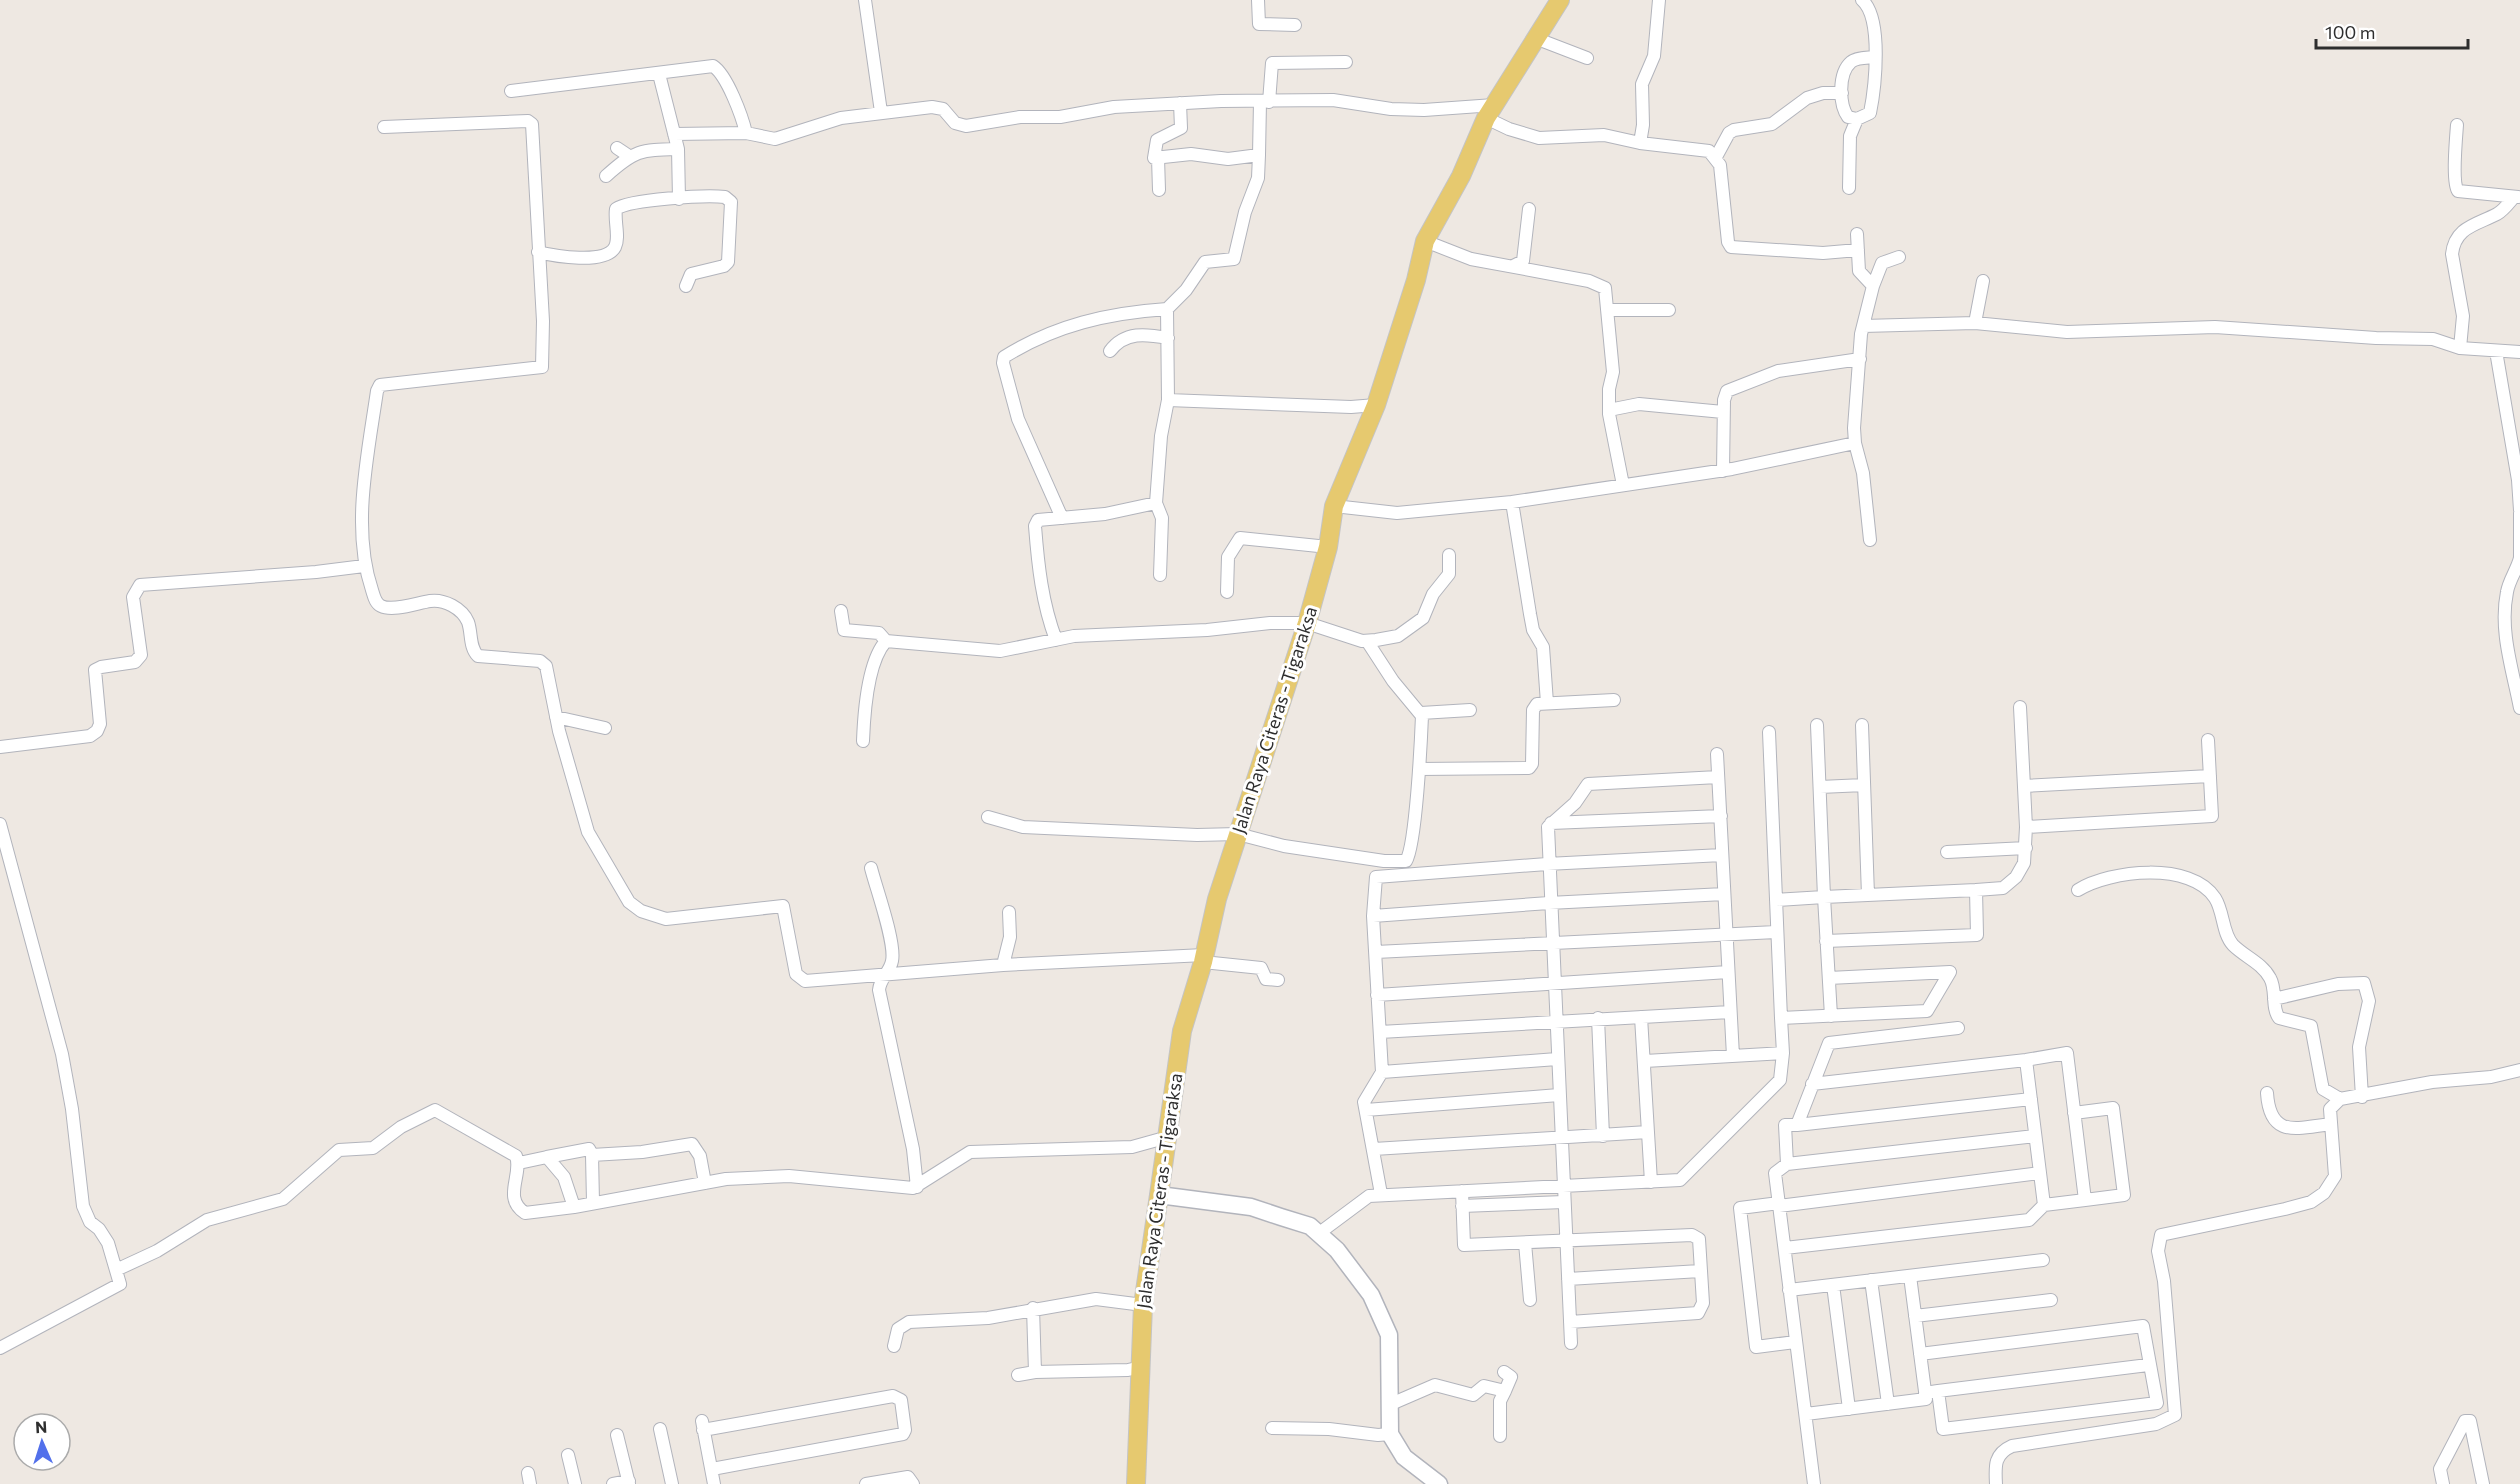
<svg xmlns="http://www.w3.org/2000/svg" width="2520" height="1484" viewBox="0 0 2520 1484" font-family="Commissioner,sans-serif">
<style>
.lines{fill:none;stroke-linecap:round;stroke-linejoin:round}
.street-casing{stroke:#b2b4bc;stroke-width:14}
.secondary-casing{stroke:#b2b4bc;stroke-width:19}
.primary-casing{stroke:#c4c4c4;stroke-width:20}
.street{stroke:#fff;stroke-width:12}
.secondary{stroke:#fff;stroke-width:16}
.primary{stroke:#e6c96f;stroke-width:18}
.labels{text-anchor:middle;stroke-width:6;stroke-linejoin:round;paint-order:stroke}
.street-label{font-size:18px;fill:#2e2e2e;stroke:#fff}
</style>
<rect width="100%" height="100%" fill="#eee8e2"/>
<g class="lines">
<!-- street casing -->
<g class="street-casing">
<path id="street" d="M 865,0 L 881,112
M 1258,0 L 1259,24 L 1295,25
M 1535,38 L 1587,58
M 659,74 L 678,149 L 679,199
M 511,91 L 713,66 C 727,75 742,116 746,133
M 1269,102 L 1272,63 L 1346,62
M 1180,103 L 1181,128 L 1157,140 L 1154,158 L 1191,154 L 1228,159 L 1259,155 L 1260,102
M 1486,118 L 1509,129 L 1539,138 L 1604,135 L 1640,143 L 1709,151 L 1720,165 L 1728,242 L 1731,247 L 1823,253 L 1858,250
M 1857,119 L 1848,117 C 1839,105 1838,73 1851,62 C 1857,57 1868,58 1875,57
M 2457,125 C 2456,138 2452,183 2458,191 L 2518,197
M 384,127 L 528,121 L 532,124 L 543,321 L 542,367 L 380,385 L 377,391 C 368,454 351,528 372,590 C 374,596 375,603 381,606 C 393,612 417,603 430,601 C 444,599 462,608 468,622 C 472,633 469,647 478,656 L 540,661 L 546,666 L 559,731 L 588,832 L 629,902 L 641,911 L 666,919 L 783,906 L 796,974 L 805,981 L 1003,965 L 1204,955
M 674,134 L 746,133 L 775,139 L 841,118 L 932,107 L 943,109 L 955,123 L 966,126 L 1020,117 L 1060,117 L 1114,107 L 1221,101 L 1333,100 L 1391,109 L 1424,110 L 1494,105
M 1640,143 L 1643,125 L 1642,84 L 1654,56 L 1659,0
M 617,148 L 629,156
M 1716,157 L 1729,133 L 1734,130 L 1772,124 L 1807,98 L 1823,93 L 1842,93
M 1158,158 L 1159,190
M 606,176 C 635,150 640,150 678,149
M 1849,188 L 1850,136 L 1857,119 L 1870,113 C 1875,88 1883,18 1862,0
M 1857,234 L 1859,271 L 1873,286 L 1861,334 L 1854,428 L 1855,443 L 1863,473 L 1870,540
M 1425,241 L 1471,259 L 1589,281 L 1605,288 L 1613,372 L 1609,389 L 1609,414 L 1623,485
M 538,252 C 554,256 606,265 615,247 C 620,237 614,221 616,209 C 630,199 706,195 725,197 L 731,202 L 728,262 L 724,266 L 691,274 L 686,286
M 1513,266 L 1523,261 L 1529,209
M 1873,286 L 1882,263 L 1899,257
M 1607,310 L 1669,310
M 1975,323 L 1983,281
M 1863,326 L 1975,323 L 2067,332 L 2215,327 L 2376,338 L 2433,339 L 2460,348 L 2520,352
M 2460,348 L 2463,316 L 2452,254 C 2455,227 2476,225 2497,214 C 2504,210 2508,204 2514,197
M 1110,351 C 1125,331 1146,334 1168,338
M 2496,351 L 2518,480 L 2520,510
M 1168,400 L 1351,407 L 1376,405
M 1609,410 L 1639,404 L 1723,412
M 1723,471 L 1724,400 L 1727,391 L 1778,371 L 1860,359
M 1512,502 L 1530,614 L 1533,630 L 1543,647 L 1547,703
M 1334,506 L 1397,513 L 1512,502 L 1732,469 L 1855,443
M 2520,513 L 2520,557
M 1062,518 L 1018,419 L 1003,363 L 1004,357 C 1055,325 1108,313 1167,309
M 2520,558 C 2517,570 2509,580 2507,592 C 2499,631 2513,671 2520,708
M 1160,575 L 1162,518 L 1156,503 L 1161,436 L 1168,400 L 1167,309 L 1186,290 L 1205,262 L 1234,259 L 1245,212 L 1258,178 L 1259,155
M 1227,592 L 1228,557 L 1240,538 L 1328,547
M 841,611 L 844,630 L 879,633 L 886,641
M 1056,640 C 1042,603 1038,565 1035,526 L 1038,520 L 1105,514 L 1156,503
M 1421,713 L 1470,710
M 556,717 L 605,728
M 1862,725 L 1868,895
M 1769,732 L 1781,1018
M 863,741 C 864,714 867,662 886,641 L 1000,651 L 1074,636 L 1207,630 L 1270,623 L 1307,623 L 1362,641 L 1376,640 L 1398,636 L 1423,618 L 1433,594 L 1449,574 L 1449,555
M 0,747 L 90,736 L 97,731 L 100,724 L 95,670 L 101,667 L 135,662 L 141,655 L 133,597 L 140,585 L 316,572 L 364,566
M 1717,754 L 1733,1056
M 1419,769 L 1529,768 L 1532,764 L 1533,710 L 1537,704 L 1614,700
M 2024,786 L 2210,776
M 1820,787 L 1864,785
M 988,817 L 1023,827 L 1197,835 L 1238,834 L 1284,846 L 1384,861 L 1406,861 C 1416,845 1421,740 1422,716 L 1393,681 L 1367,641
M 1551,823 L 1721,816
M 0,824 L 62,1054 L 72,1109 L 83,1206 L 90,1222 L 99,1229 L 108,1243 L 120,1284 L 0,1348
M 2026,827 L 2212,816 L 2208,740
M 1947,852 L 2026,848
M 871,868 C 876,888 896,943 892,961 C 890,972 880,978 879,990 L 913,1149 L 917,1187
M 1976,890 L 2003,888 L 2016,877 L 2024,863 L 2026,827 L 2020,707
M 2078,890 C 2110,870 2191,861 2215,898 C 2224,912 2222,933 2233,945 C 2245,957 2262,963 2270,978 C 2277,990 2271,1007 2279,1018 L 2311,1026 L 2322,1085 L 2323,1089 L 2340,1099
M 1776,900 L 1824,897 L 1817,725
M 1373,916 L 1549,903 L 1724,894
M 1826,941 L 1977,935 L 1976,890 L 1824,897 L 1831,1016
M 1376,952 L 1776,932
M 1203,962 L 1261,968 L 1266,979 L 1278,980
M 1003,965 L 1010,937 L 1009,912
M 1377,995 L 1728,972
M 2274,999 L 2338,984 L 2364,983 L 2369,1001 L 2359,1047 L 2362,1097
M 1641,1017 L 1651,1182
M 1598,1018 L 1603,1136
M 1380,1032 L 1730,1012
M 1783,1053 L 1781,1018 L 1927,1011 L 1950,972 L 1829,978
M 1382,1072 L 1373,916 L 1376,877 L 1547,864 L 1722,855
M 1812,1084 L 2026,1060 L 2067,1053 L 2085,1200 L 2044,1205 L 2026,1060
M 2267,1093 C 2270,1139 2297,1128 2331,1124
M 1366,1110 L 1559,1095
M 2074,1113 L 2113,1108 L 2124,1195 L 2085,1200
M 1797,1125 L 2031,1099
M 1374,1149 L 1648,1132
M 592,1155 L 642,1152 L 692,1144 L 700,1156 L 705,1183
M 547,1157 L 589,1149 L 592,1155 L 593,1202
M 519,1163 L 547,1157 L 564,1177 L 574,1207
M 1787,1164 L 1785,1125 L 1797,1125 L 1829,1043 L 1958,1028
M 1462,1191 L 1464,1245 L 1692,1235 L 1699,1239 L 1703,1303 L 1698,1313 L 1570,1322
M 1381,1194 L 1364,1102 L 1382,1072 L 1557,1059
M 1779,1203 L 1740,1208 L 1756,1347 L 1795,1342
M 1462,1206 L 1564,1202
M 1779,1206 L 2040,1173
M 1318,1234 L 1369,1196 L 1680,1180 L 1780,1080 L 1783,1053 L 1645,1061
M 1525,1243 L 1530,1300
M 1785,1248 L 2029,1220 L 2044,1205
M 116,1270 L 157,1251 L 207,1220 L 283,1199 L 339,1150 L 373,1148 L 401,1127 L 435,1110 L 516,1156 C 523,1175 502,1198 525,1213 L 574,1207 L 726,1179 L 789,1176 L 913,1188 L 970,1152 L 1132,1147 L 1168,1137
M 1568,1279 L 1700,1271
M 1871,1280 L 1888,1404
M 1833,1285 L 1849,1409
M 1789,1290 L 2043,1260
M 1033,1308 L 1035,1372
M 1915,1316 L 2051,1300
M 1571,1343 L 1548,827 L 1575,803 L 1588,784 L 1718,777
M 894,1346 L 898,1329 L 909,1322 L 988,1318 L 1096,1299 L 1143,1305
M 1920,1354 L 2143,1326 L 2157,1403 L 1943,1429 L 1938,1391 L 1925,1393
M 1504,1372 L 1511,1377 L 1505,1391
M 1018,1375 L 1035,1372 L 1128,1370 L 1141,1367
M 1938,1391 L 2148,1365
M 1391,1404 L 1435,1385 L 1473,1395 L 1484,1386 L 1505,1391 L 1500,1401 L 1500,1436
M 1806,1414 L 1926,1399 L 1910,1276
M 702,1421 L 714,1484
M 1272,1428 L 1329,1429 L 1378,1435 L 1390,1434
M 660,1429 L 672,1484
M 703,1430 L 893,1396 L 901,1400 L 905,1430 L 903,1434 L 712,1469
M 617,1435 L 629,1484
M 568,1455 L 575,1484
M 528,1473 L 530,1484
M 613,1484 L 629,1481
M 866,1484 L 908,1477 L 913,1484
M 1814,1484 L 1775,1173 L 1787,1164 L 2035,1136
M 1996,1484 C 1995,1466 1994,1454 2012,1446 L 2156,1424 L 2175,1415 L 2164,1281 L 2158,1251 L 2161,1235 L 2285,1209 L 2311,1202 L 2324,1193 L 2335,1176 L 2330,1109 L 2340,1099 L 2432,1082 L 2491,1077 L 2520,1070
M 2443,1484 L 2440,1469 L 2465,1421 L 2470,1421 L 2483,1484"/>
</g>
<!-- secondary casing -->
<g class="secondary-casing">
<path id="secondary" d="M 1159,1195 L 1251,1207 L 1281,1217 L 1310,1226 L 1337,1250 L 1371,1295 L 1389,1335 L 1390,1434 L 1404,1457 L 1439,1484"/>
</g>
<!-- primary casing -->
<g class="primary-casing">
<path id="primary" d="M 1136,1484 L 1143,1305 L 1159,1195 L 1182,1031 L 1203,962 L 1217,899 L 1307,623 L 1328,547 L 1334,506 L 1376,405 L 1416,280 L 1425,241 L 1461,176 L 1486,118 L 1560,0"/>
</g>
<!-- street -->
<use href="#street" class="street"/>
<!-- secondary -->
<use href="#secondary" class="secondary"/>
<!-- primary -->
<use href="#primary" class="primary"/>
</g>
<g class="labels">
<!-- street labels -->
<g class="street-label">
<text transform="translate(1275 720) rotate(-72)" y="6">Jalan Raya Citeras - Tigaraksa</text>
<text transform="translate(1160 1191) rotate(-82)" y="6">Jalan Raya Citeras - Tigaraksa</text>
</g>
</g>
<!-- north arrow -->
<g transform="translate(42 1442) rotate(357)"><circle r="28" fill="#ffffff" stroke="#ababab" stroke-width="1.5"/>
<path d="M0-4.5L10 22L0 15L-10 22Z" fill="#5270eb"/>
<text y="-9" font-size="16" font-weight="bold" text-anchor="middle" fill="#2e2e2e">N</text>
</g>
<!-- scale -->
<path d="M2316 39v9h152v-9" fill="none" stroke="#2e2e2e" stroke-width="3"/>
<text x="2325" y="39" font-size="18" fill="#2e2e2e" stroke="#ffffff" stroke-width="4.5" paint-order="stroke">100 m</text>
</svg>
